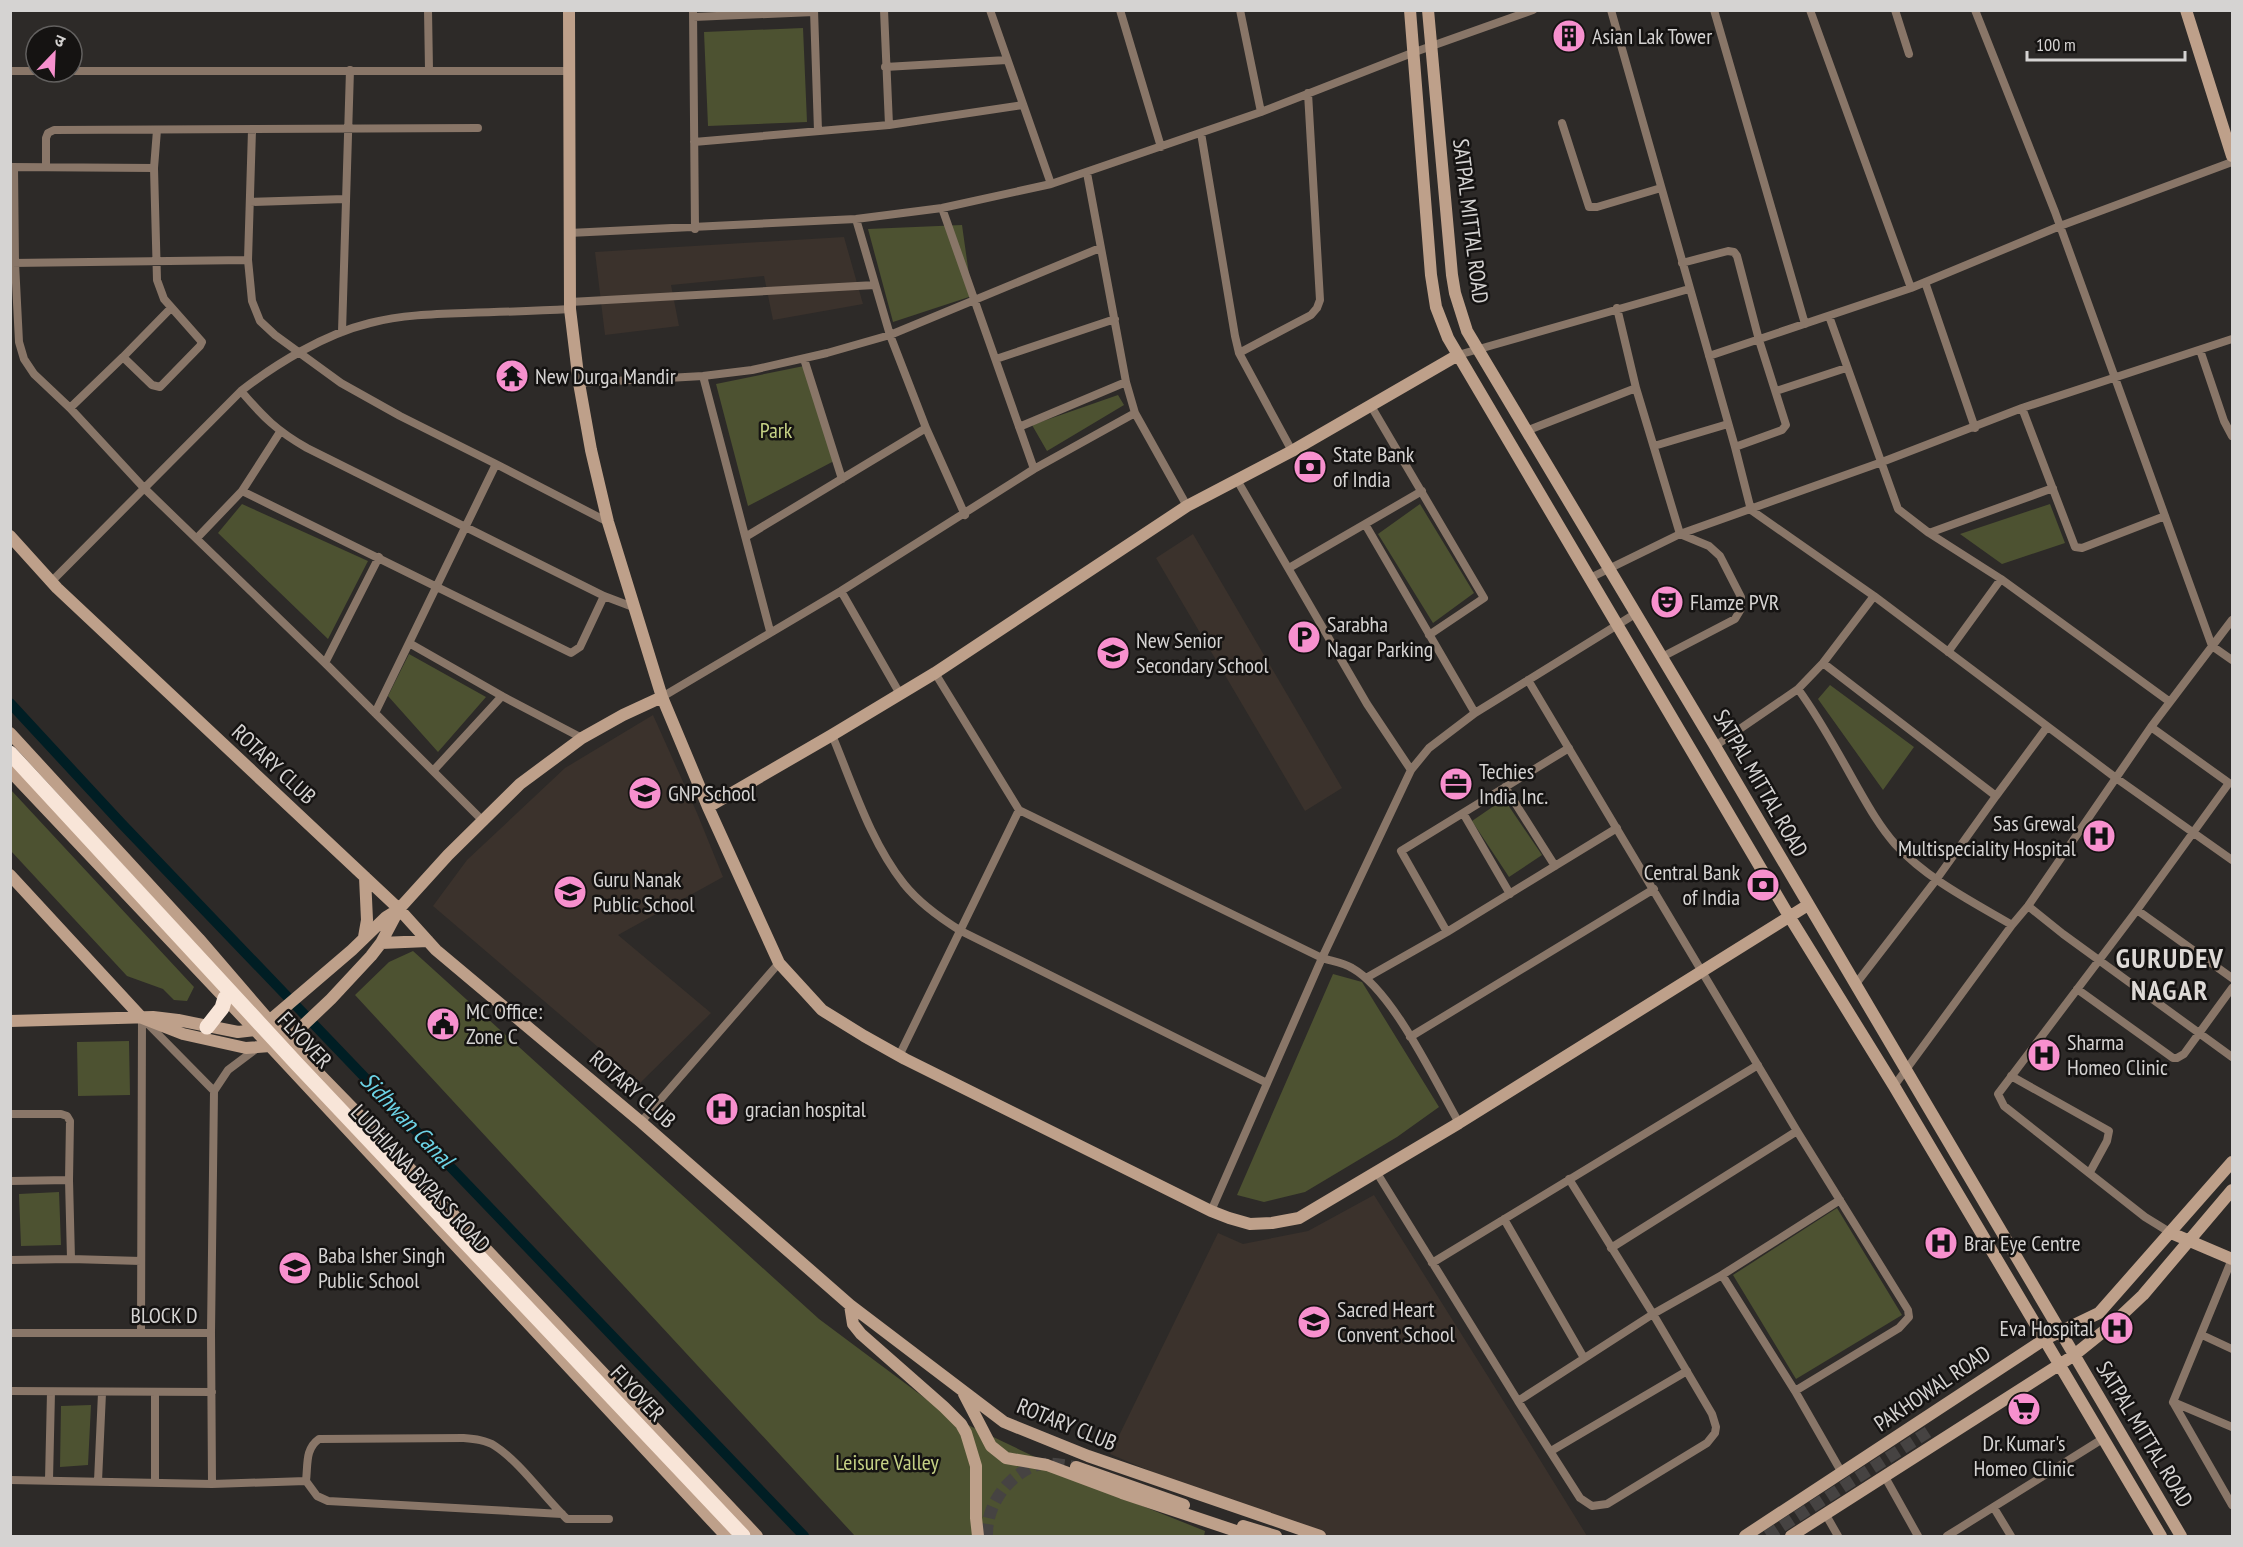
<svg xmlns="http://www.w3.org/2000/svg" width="2243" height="1547" viewBox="0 0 2243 1547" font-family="'PT Sans Narrow','Noto Sans Devanagari',sans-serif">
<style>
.built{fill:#3b322c}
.green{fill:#4d5231}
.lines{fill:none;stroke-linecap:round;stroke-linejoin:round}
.canal{stroke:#001e24;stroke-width:10}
.secondary-tunnel{stroke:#464342;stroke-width:12;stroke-dasharray:12 6;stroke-linecap:butt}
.street{stroke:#897668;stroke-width:8}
.secondary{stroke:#bea08a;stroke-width:12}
.highway{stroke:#f8e5d8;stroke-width:15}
.highway-bridge{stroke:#f8e5d8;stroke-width:15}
.labels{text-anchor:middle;stroke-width:5;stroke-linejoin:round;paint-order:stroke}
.poi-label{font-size:22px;fill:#d5d3d2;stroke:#151312;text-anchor:start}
.street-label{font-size:22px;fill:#d5d3d2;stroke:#151312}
.park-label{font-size:22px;fill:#c5d185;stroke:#151312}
.water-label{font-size:24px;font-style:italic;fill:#6cd3e6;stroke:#151312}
.district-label{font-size:28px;font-weight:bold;letter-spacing:1.5px;fill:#ddd9d6;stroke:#151312}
</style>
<rect width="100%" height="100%" fill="#2d2a28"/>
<!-- built -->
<path class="built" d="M 844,237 L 863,304 L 773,320 L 764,276 L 671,285 L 679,326 L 605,335 L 595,252 Z
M 1193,534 L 1342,788 L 1305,811 L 1156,558 Z
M 653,715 L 697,813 L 723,877 L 618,935 L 711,1013 L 640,1083 L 433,906 L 467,860 L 565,768 Z
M 1374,1195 L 1516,1421 L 1587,1536 L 1324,1536 L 1223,1502 L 1110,1454 L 1218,1233 L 1243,1244 L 1308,1231 Z"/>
<!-- green -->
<path class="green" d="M 803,28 L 807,122 L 708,126 L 704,32 Z
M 962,225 L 972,296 L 893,322 L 868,229 Z
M 804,366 L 834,461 L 748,506 L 716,384 Z
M 1118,395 L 1124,405 L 1047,451 L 1032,425 Z
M 242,504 L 368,561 L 328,639 L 218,533 Z
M 1420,504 L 1474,593 L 1433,623 L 1378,534 Z
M 2050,504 L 2065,543 L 2002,564 L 1960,534 Z
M 409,654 L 486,697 L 438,752 L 388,696 Z
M 1830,685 L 1914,747 L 1883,790 L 1818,699 Z
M 11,790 L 194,987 L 187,1001 L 174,1000 L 163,989 L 127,976 L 11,851 Z
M 1504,799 L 1542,855 L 1509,877 L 1472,821 Z
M 413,951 L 819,1319 L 949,1416 L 1115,1495 L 1205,1531 L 1204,1536 L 855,1536 L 355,995 L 389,962 Z
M 1333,974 L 1362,982 L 1439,1107 L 1397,1137 L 1305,1192 L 1264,1202 L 1237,1195 Z
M 129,1041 L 130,1095 L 78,1096 L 77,1042 Z
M 59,1192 L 61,1245 L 21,1246 L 19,1194 Z
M 1837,1208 L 1902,1315 L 1796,1379 L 1733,1275 Z
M 91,1405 L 88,1465 L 60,1467 L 61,1406 Z"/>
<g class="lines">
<!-- canal -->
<path class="canal" d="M 10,703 L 121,823 L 804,1536"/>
<!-- secondary-tunnel -->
<path class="secondary-tunnel" d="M 987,1536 C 986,1507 1006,1477 1034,1466 C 1047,1461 1062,1465 1076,1467
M 1767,1536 L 1928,1432"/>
<!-- street -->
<path class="street" d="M 428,10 L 429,70
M 693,10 L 695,229
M 814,10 L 818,131
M 884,10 L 889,125
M 990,10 L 1051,184
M 1120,10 L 1161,147
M 1240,10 L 1261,112
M 1611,10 L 1735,447 L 1751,510 L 1874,596 L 1823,663 L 1798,689 L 1715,746
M 1714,10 L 1805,324
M 1810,10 L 1911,288
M 1895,10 L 1909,54
M 1975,10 L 2055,212 L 2212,646 L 2232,660
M 693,17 L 814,12
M 885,67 L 1007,60
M 10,71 L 36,71
M 72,71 L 569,71
M 1562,123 L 1589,207 L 1597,207 L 1661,188
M 252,130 L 248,260 L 252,301 L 260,321 L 275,335 L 341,383 L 400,416 L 496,464 L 608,522
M 1201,133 L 1235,336 L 1239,353 L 1292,451
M 694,142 L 889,125 L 1023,105
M 11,167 L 154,168
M 14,167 L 15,263 L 19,342 L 24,359 L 34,374 L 70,408 L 144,488 L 325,663 L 484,822
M 46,167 L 46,138 L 48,133 L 54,130 L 478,128
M 1087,173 L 1126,382 L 1135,413
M 250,202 L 345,199
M 942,208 L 1034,469
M 856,219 L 890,335 L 926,428
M 569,233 L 856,219 L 942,208 L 1051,184 L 1261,112 L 1412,53 L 1533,10
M 11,263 L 248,260
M 1682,263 L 1728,251 L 1734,252 L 1737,256 L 1759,340 L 1786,425 L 1782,430 L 1735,447
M 1925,282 L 1975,428
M 570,302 L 875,285
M 1617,308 L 1636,388 L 1680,534 L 1709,546 L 1720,556 L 1741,597 L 1741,609 L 1735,619 L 1662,657
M 1829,316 L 1898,509 L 1929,533 L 2001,579 L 2170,702
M 342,332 L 350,70
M 2200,350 L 2224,421 L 2232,436
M 1239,353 L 1311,315 L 1317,308 L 1320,300 L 1308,93
M 1458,355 L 1689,289
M 1709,356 L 1911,288 L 2060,226 L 2232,162
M 123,357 L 152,385 L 160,387 L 200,346 L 202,342 L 164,299 L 157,280 L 154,168 L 157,130
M 804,359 L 842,479
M 996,359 L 1115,319
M 703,376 L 770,631
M 579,383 L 703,376 L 752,370 L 827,353 L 890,335 L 1100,248
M 241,391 C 263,417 277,431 307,448 L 604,596 L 633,607
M 1776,391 L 1846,368
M 1371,406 L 1484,598 L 1429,635
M 70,408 L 123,357 L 171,308
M 2022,408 L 2075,547 L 2082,548 L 2165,516
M 1019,427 L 1126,382
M 1526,431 L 1636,388
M 1654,446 L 1728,424
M 1237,480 L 1367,704 L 1411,770
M 242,491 L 280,432
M 1365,524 L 1475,713
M 1929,533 L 2053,488
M 747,536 L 926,428 L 965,515
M 197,538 L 242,491 L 571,653 L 580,647 L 604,596
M 1289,568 L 1422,491
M 1590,578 L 1680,534 L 1882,462 L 2022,408 L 2232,339
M 51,582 L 241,391 C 277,363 325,334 370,323 C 401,315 433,314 465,313 C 500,312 535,311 570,309
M 841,591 L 900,694
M 1874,596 L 2116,778 L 2232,860
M 409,643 L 502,696 L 582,738
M 1948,652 L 2001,579
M 325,663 L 379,557
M 1823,663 L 1996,796 L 1936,880 L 1855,985
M 935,673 L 1019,810 L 1322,958 C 1331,961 1344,963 1352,968 C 1393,991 1435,1081 1459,1123
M 1528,680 L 1797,1131 L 1908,1310 L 1909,1317 L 1899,1328 L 1795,1391 L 1722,1275 L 1840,1200
M 1798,689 C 1820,719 1837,751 1855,783 C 1867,804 1879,826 1895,844 C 1927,879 1971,901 2012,925
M 662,697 L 841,591 L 1034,469 L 1135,413 L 1187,506
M 375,713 L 496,464
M 2151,727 L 2229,783 L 2137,910 L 1998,1094 L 2004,1106 L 2145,1217 L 2171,1233
M 832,735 C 853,785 870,841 904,884 C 920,904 940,918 961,931 L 1267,1083
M 1569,748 L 1401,851 L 1447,932 L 1617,828
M 433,771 L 502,696
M 1505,787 L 1555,866
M 1996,796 L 2047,727
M 1463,813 L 1510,894
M 2028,906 L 2063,934 L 2232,1057
M 2137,910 L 2232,978
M 1366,978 L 1447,932
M 2077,989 L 2173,1058 L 2177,1058 L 2184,1054 L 2232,988
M 145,1021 L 214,1091
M 1410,1037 L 1654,889
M 899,1056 L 1019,810
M 2011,1076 L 2109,1131 L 2107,1141 L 2090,1172
M 1894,1086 L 2012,925 L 2028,906 L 2151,727 L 2232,620
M 10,1114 L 61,1114 L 67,1116 L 70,1121 L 69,1180 L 71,1259 L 141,1261
M 641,1122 L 779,963
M 1377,1173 L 1518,1401 L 1653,1314 L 1722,1275
M 10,1181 L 69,1180
M 1211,1211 L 1322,958 L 1411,770 L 1429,748 L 1475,713 L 1635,614
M 1504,1219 L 1584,1358
M 1611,1248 L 1797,1131
M 2232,1259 L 2173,1402 L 2232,1505
M 10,1260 L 71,1259
M 1432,1263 L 1758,1065
M 141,1332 L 142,1018
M 10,1333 L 211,1333 L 214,1091 L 228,1070 L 256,1049
M 211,1333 L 212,1484
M 2202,1335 L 2232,1349
M 10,1391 L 212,1392
M 1795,1391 L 1842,1473
M 1518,1401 L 1580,1498 L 1592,1506 L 1607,1504 L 1707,1443 L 1715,1433 L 1716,1427 L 1712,1414 L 1653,1314 L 1569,1179
M 2173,1402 L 2232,1427
M 1551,1451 L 1687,1371
M 1885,1477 L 1918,1536
M 10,1480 L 212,1484 L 306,1481
M 49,1480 L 51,1392
M 98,1481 L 102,1393
M 155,1483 L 155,1393
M 1994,1508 L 2011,1536
M 562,1514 L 328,1501 L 317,1496 L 306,1481 C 308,1464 305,1449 319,1439 L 463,1438 C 474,1439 486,1440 495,1446 C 520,1462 544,1497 567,1519 L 609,1519
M 1826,1515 L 1838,1536
M 1947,1536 L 2104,1438"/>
<!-- secondary -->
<path class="secondary" d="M 569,10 L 570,309 L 579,383 L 591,450 L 608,522 L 662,697 L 708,807 L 779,963 L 822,1010 L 864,1036 L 905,1059 L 1211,1211 L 1229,1218 L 1250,1224 L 1272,1223 L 1299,1218 L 1459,1123 L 1808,905
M 1410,10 L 1431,275 L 1436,307 L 1448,338 L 1789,916 L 1894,1086 L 2161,1536
M 1428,10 L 1452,275 L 1455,293 L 1467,331 L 1715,746 L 2181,1536
M 2186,10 L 2232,156
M 10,536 L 57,588 L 399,909 L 436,950 L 641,1122 L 850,1305 L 1004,1422 L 1088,1456 L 1320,1536
M 10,733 L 199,939 L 286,1040 L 366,1122 L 757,1536
M 10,771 L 255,1030 L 726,1536
M 708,807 L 832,735 L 935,673 L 1187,506 L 1292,451 L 1458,355
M 10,875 L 142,1018 L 183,1034 L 246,1048 L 270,1046 L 292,1036 L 331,999 L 371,956 L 381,943 L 399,909
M 364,937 L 367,920 L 365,877
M 381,943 L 428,941
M 10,1021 L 153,1017 L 178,1020 L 238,1032 L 255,1030 L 262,1027 L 352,950 L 386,917 L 399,909 L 448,855 L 520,784 L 582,738 L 623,715 L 662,697
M 2171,1233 L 2232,1259
M 850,1305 L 853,1324 L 861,1334 L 944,1407 L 961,1424 L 966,1433 L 976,1466 L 976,1518 L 978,1536
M 964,1394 L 991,1446 L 1006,1458 L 1047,1465 L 1122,1493 L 1251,1536
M 1076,1467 L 1184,1505
M 1243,1526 L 1276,1536
M 1745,1536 L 2045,1339 L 2099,1313 L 2232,1162
M 1791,1536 L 2073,1356 L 2109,1327 L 2143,1295 L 2232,1190"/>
<!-- highway -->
<path class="highway" d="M 207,1027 L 222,1008 L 225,998"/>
<!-- highway-bridge -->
<path class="highway-bridge" d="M 10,753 L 297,1064 L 743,1536"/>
</g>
<!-- icons -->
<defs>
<g id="building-disc" transform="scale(1.725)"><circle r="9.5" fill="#f790ce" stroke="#151312"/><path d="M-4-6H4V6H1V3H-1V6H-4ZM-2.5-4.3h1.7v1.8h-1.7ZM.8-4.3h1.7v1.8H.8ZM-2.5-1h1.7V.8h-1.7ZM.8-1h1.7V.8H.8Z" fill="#111"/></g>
<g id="temple-disc" transform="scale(1.725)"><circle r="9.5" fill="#f790ce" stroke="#151312"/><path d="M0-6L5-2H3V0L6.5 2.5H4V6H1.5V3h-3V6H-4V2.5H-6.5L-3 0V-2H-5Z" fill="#111"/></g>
<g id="bank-disc" transform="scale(1.725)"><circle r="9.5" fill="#f790ce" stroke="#151312"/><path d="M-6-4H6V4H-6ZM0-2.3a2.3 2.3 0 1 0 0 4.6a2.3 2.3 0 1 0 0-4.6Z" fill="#111"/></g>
<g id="theatre-disc" transform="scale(1.725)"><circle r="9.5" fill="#f790ce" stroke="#151312"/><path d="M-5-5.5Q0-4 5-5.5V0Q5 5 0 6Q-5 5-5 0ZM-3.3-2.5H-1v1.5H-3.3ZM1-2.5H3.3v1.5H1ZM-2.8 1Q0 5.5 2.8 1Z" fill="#111"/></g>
<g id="parking-disc" transform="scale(1.725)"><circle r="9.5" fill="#f790ce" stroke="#151312"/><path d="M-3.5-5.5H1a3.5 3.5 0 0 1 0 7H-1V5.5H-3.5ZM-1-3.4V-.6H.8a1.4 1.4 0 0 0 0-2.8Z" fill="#111"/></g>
<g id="school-disc" transform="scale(1.725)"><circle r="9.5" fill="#f790ce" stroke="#151312"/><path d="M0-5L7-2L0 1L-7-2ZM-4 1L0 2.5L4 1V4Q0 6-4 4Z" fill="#111"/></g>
<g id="office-disc" transform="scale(1.725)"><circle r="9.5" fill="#f790ce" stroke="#151312"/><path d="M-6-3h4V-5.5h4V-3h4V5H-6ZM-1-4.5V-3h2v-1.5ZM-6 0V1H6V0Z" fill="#111"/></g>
<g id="hospital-disc" transform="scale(1.725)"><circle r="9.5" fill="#f790ce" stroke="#151312"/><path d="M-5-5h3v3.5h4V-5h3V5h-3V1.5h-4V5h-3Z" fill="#111"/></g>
<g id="civic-disc" transform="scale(1.725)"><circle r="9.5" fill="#f790ce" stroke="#151312"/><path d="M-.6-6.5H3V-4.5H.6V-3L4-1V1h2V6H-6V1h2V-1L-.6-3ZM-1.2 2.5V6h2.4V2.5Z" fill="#111"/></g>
<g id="supermarket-disc" transform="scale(1.725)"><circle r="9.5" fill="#f790ce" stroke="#151312"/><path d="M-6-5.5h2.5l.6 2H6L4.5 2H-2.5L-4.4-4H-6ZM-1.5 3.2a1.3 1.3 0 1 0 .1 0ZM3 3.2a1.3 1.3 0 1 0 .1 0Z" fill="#111"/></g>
</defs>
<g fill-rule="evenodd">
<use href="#building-disc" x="1569" y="36"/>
<use href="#temple-disc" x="512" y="376"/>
<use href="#bank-disc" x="1310" y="467"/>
<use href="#theatre-disc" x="1667" y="602"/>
<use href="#parking-disc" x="1304" y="637"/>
<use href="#school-disc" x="1113" y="653"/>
<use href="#office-disc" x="1456" y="784"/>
<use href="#school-disc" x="645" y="793"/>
<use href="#hospital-disc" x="2099" y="836"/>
<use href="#bank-disc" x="1763" y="885"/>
<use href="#school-disc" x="570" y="892"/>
<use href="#civic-disc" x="443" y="1024"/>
<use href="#hospital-disc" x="2044" y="1055"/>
<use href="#hospital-disc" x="722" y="1109"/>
<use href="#hospital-disc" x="1941" y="1243"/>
<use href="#school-disc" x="295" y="1268"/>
<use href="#school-disc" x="1314" y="1322"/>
<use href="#hospital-disc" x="2117" y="1328"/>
<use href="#supermarket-disc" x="2024" y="1409"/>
</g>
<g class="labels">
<!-- poi labels -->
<g class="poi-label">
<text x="1592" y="44">Asian Lak Tower</text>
<text x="535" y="384">New Durga Mandir</text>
<text x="1333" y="462">State Bank<tspan x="1333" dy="25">of India</tspan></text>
<text x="1690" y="610">Flamze PVR</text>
<text x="1327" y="632">Sarabha<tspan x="1327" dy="25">Nagar Parking</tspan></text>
<text x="1136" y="648">New Senior<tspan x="1136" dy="25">Secondary School</tspan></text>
<text x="1479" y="779">Techies<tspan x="1479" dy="25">India Inc.</tspan></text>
<text x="668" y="801">GNP School</text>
<text x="2076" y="831" text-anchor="end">Sas Grewal<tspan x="2076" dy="25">Multispeciality Hospital</tspan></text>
<text x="1740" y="880" text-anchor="end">Central Bank<tspan x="1740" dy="25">of India</tspan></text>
<text x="593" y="887">Guru Nanak<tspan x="593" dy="25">Public School</tspan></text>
<text x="466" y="1019">MC Office:<tspan x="466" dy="25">Zone C</tspan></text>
<text x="2067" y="1050">Sharma<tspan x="2067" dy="25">Homeo Clinic</tspan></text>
<text x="745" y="1117">gracian hospital</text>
<text x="1964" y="1251">Brar Eye Centre</text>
<text x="318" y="1263">Baba Isher Singh<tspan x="318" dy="25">Public School</tspan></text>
<text x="1337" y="1317">Sacred Heart<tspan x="1337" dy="25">Convent School</tspan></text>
<text x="2094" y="1336" text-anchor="end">Eva Hospital</text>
<text x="2024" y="1451" text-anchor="middle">Dr. Kumar's<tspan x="2024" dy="25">Homeo Clinic</tspan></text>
</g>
<!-- street labels -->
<g class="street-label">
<text transform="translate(1471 221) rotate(83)" y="8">SATPAL MITTAL ROAD</text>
<text transform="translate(274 764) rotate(43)" y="8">ROTARY CLUB</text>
<text transform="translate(1761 783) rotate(60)" y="8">SATPAL MITTAL ROAD</text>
<text transform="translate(305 1040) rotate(47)" y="8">FLYOVER</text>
<text transform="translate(633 1089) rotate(41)" y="8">ROTARY CLUB</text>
<text transform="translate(421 1178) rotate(47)" y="8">LUDHIANA BYPASS ROAD</text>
<text x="164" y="1323">BLOCK D</text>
<text transform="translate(1932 1388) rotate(-34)" y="8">PAKHOWAL ROAD</text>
<text transform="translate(638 1393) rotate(47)" y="8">FLYOVER</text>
<text transform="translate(1067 1424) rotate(22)" y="8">ROTARY CLUB</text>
<text transform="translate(2145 1434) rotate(59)" y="8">SATPAL MITTAL ROAD</text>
</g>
<!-- park labels -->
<g class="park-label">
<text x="776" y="438">Park</text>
<text x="887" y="1470">Leisure Valley</text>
</g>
<!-- water labels -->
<g class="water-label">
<text transform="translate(407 1120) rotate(46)" y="8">Sidhwan Canal</text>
</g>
<!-- district labels -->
<g class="district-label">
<text x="2170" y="968">GURUDEV<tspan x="2170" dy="32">NAGAR</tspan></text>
</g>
</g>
<!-- border -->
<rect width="2243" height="1547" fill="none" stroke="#d5d3d2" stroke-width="24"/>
<!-- north arrow -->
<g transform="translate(54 54) rotate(23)"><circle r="28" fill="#151312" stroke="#62605f" stroke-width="1.5"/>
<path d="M0-4.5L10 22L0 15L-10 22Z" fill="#f790ce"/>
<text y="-9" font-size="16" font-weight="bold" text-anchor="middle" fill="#d5d3d2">उ</text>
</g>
<!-- scale -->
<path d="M2027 51v9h158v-9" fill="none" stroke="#d5d3d2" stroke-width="3"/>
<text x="2036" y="51" font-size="18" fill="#d5d3d2" stroke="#151312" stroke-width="4.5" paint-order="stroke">100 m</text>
</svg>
